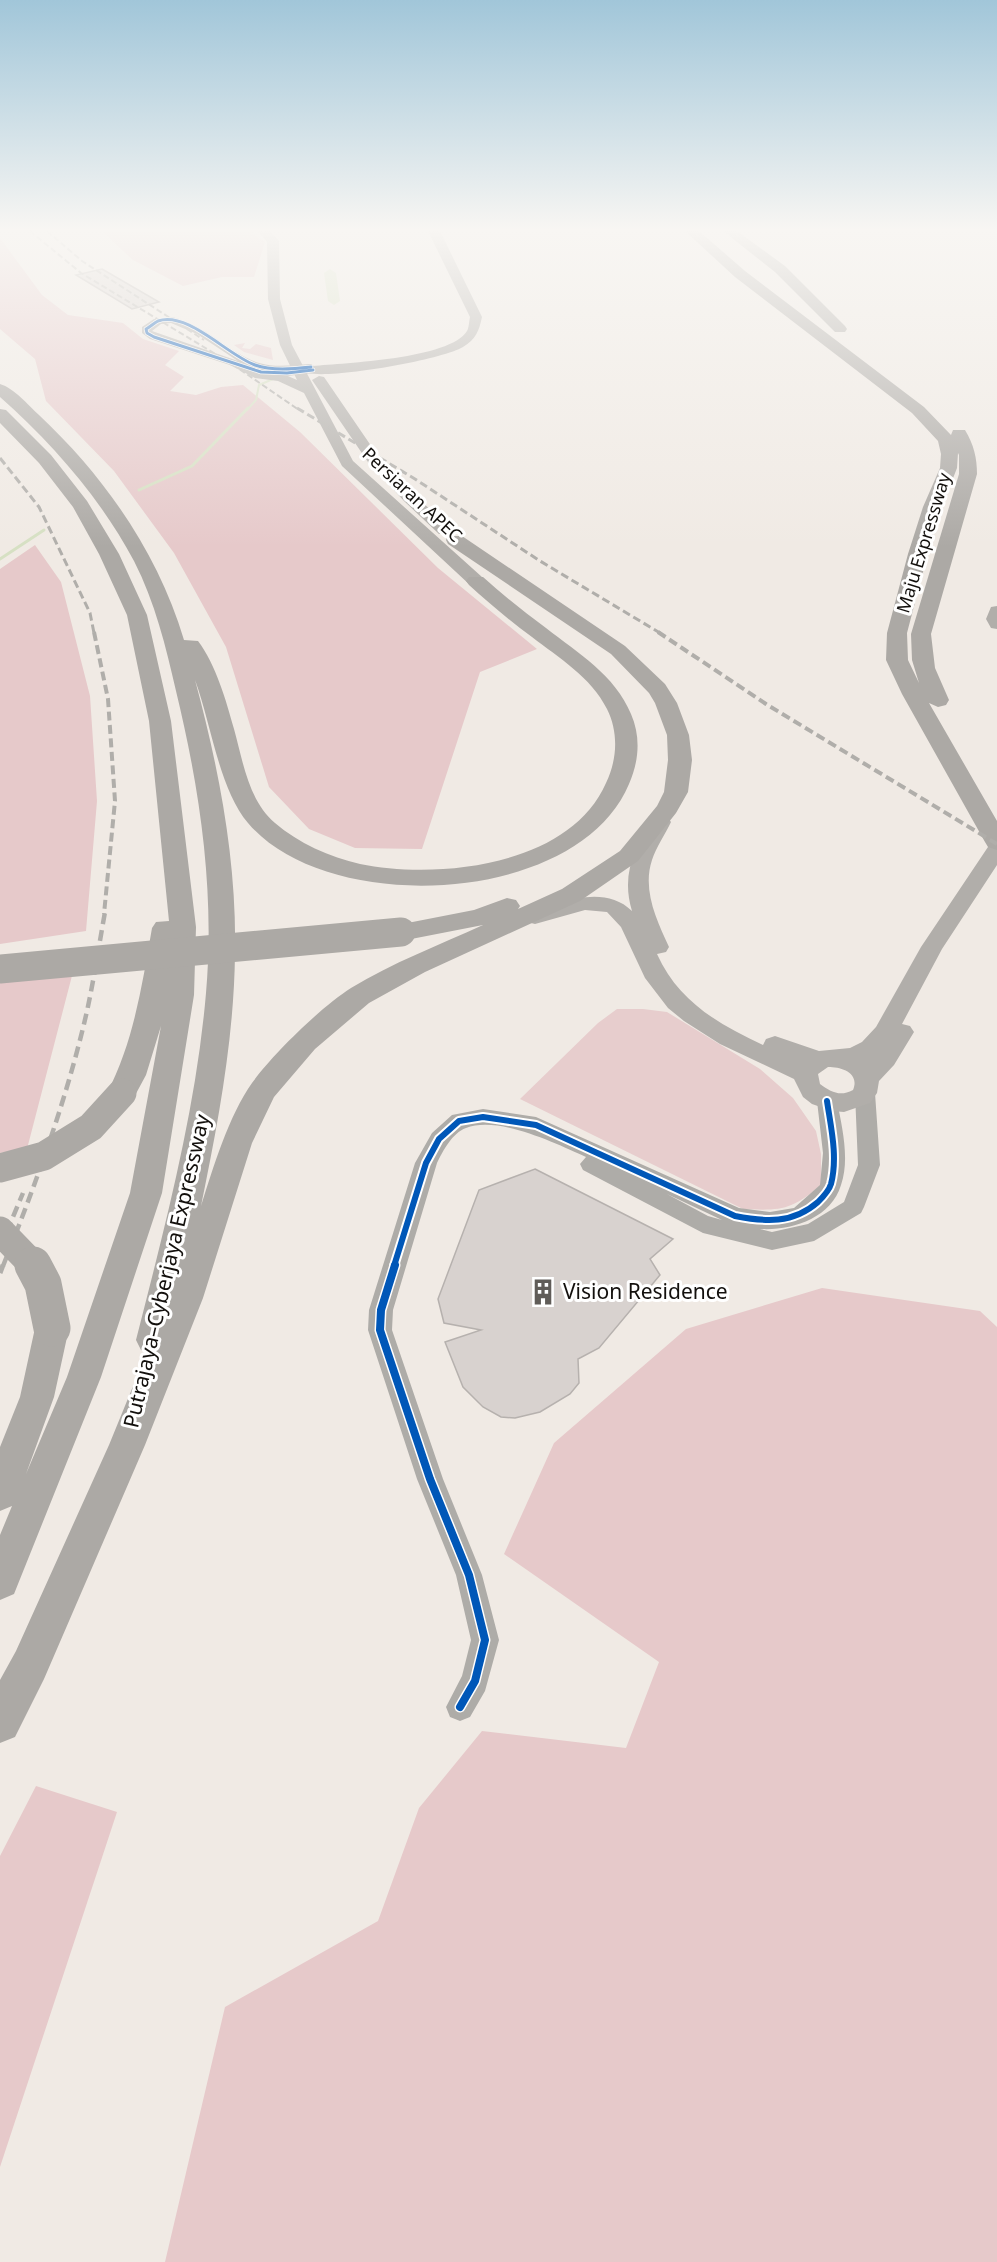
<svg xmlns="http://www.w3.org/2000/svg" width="997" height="2262" viewBox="0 0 997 2262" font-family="'Noto Sans',sans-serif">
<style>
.green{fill:#e7cdcd}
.forest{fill:#e6c9ca}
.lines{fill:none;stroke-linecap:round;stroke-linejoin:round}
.stream-far1{stroke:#d6e0c3;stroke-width:2}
.stream{stroke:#d6e0c3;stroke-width:3}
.river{fill:#d6e0c3;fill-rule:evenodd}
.building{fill:#d8d2cf;stroke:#b6b1ae;stroke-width:1.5}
.minor{fill:#aeaca8;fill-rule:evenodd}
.major{fill:#b1aeaa;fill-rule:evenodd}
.highway{fill:#aca9a5;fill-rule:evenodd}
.rail-far4{stroke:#b0aeaa;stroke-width:2;stroke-dasharray:6 3;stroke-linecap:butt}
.rail-far3{stroke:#b0aeaa;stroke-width:3;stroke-dasharray:8 4;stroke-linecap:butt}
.rail-far2{stroke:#b0aeaa;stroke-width:4;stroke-dasharray:9 4.5;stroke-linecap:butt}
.rail-far1{stroke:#b0aeaa;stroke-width:4.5;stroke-dasharray:11 6;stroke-linecap:butt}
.rail{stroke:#b0aeaa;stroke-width:5;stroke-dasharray:14 8;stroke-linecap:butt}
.highway-bridge-far1{stroke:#aca9a5;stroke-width:29}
.highway-bridge{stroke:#aca9a5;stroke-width:37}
.cycleway-far2-casing{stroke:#fff;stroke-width:4.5}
.cycleway-far1-casing{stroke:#fff;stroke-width:10}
.cycleway-casing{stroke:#fff;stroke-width:11}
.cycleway-far2{stroke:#0057b8;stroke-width:3}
.cycleway-far1{stroke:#0057b8;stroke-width:6}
.cycleway{stroke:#0057b8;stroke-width:8}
.labels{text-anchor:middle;stroke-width:6;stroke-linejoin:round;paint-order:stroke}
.far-street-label{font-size:18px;fill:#13100d;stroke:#fff}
.street-label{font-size:21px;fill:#13100d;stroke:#fff}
.poi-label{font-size:21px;fill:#13100d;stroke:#fff;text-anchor:start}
</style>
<rect width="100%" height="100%" fill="#f0eae4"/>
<!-- green -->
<path class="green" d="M 245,343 L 242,348 L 250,349 L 256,344 L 271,348 L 273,360 L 244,352 L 234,345 Z
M 617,1009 L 643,1009 L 667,1012 L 760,1069 L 793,1098 L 816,1131 L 821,1154 L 821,1185 C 792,1210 781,1211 743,1209 L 520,1099 L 598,1023 Z"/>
<!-- forest -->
<path class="forest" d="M 95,231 L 248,231 L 265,242 L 254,277 L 222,277 L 183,286 L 133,260 L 103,232 Z
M 0,238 L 42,295 L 68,315 L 123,323 L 143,339 L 179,351 L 165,365 L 184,377 L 170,391 L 196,395 L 221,387 L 243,385 L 300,432 L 438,568 L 537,649 L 480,672 L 422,849 L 355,848 L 309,829 L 269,787 L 226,647 L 174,553 L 114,471 L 46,401 L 35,359 L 0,329 Z
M 35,545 L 61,582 L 90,696 L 97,801 L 86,931 L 0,944 L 0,569 Z
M 74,968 L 27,1149 L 0,1153 L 0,978 Z
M 822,1288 L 980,1311 L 997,1327 L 997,2262 L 165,2262 L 225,2007 L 378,1921 L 419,1808 L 482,1731 L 626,1748 L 659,1662 L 504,1554 L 554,1443 L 686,1329 Z
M 36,1786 L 117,1812 L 0,2167 L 0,1856 Z"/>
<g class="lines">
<!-- stream-far1 -->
<path class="stream-far1" d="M 247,410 L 256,400 L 259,385 L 273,379"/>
<!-- stream -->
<path class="stream" d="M 139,490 L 192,466 L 248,408
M 0,559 L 44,530"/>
<!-- river -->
<path class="river" d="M 330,269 L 336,273 L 340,301 L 334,305 L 328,301 L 324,273 Z"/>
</g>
<!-- building -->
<path class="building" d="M 102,269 L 159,302 L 132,309 L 76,275 Z
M 535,1169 L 673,1239 L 650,1259 L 660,1275 L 599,1348 L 578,1359 L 579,1383 L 570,1394 L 540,1412 L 515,1418 L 501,1417 L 483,1407 L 463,1387 L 445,1342 L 481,1330 L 444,1323 L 438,1299 L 479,1190 Z"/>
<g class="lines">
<!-- minor -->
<path class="minor" d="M 172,317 C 208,326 228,353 259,363 C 275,368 295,365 311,364 L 319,370 L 313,373 L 287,376 L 261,375 L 150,339 L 142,333 L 142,327 L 154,319 ZM 171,323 L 197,334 L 238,361 L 152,331 L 161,324 Z
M 865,1085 L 872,1088 L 875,1093 L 880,1165 L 864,1207 L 861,1213 L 814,1241 L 772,1250 L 703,1233 L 583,1170 L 580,1164 L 586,1157 C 557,1144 498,1115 466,1128 C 452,1133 443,1151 437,1163 L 393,1310 L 392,1330 L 443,1479 L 482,1575 L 499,1640 L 485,1691 L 470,1717 L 460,1721 L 450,1717 L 446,1707 L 462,1676 L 471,1640 L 456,1575 L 417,1479 L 368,1330 L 369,1310 L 415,1163 L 432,1133 L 452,1115 L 483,1109 L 536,1117 L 739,1208 L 770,1212 L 794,1208 L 820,1185 L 823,1153 L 817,1101 L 820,1096 L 827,1093 L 834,1096 L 837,1101 C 842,1127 850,1159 841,1185 C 831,1219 790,1231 760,1229 L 772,1232 L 808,1224 L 844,1202 L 858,1165 L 855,1093 L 858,1088 ZM 667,1194 L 722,1220 L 708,1216 Z"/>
<!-- major -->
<path class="major" d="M 258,231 L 270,231 L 279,241 L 280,299 L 292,345 L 353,461 L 482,577 L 484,581 L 482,585 L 470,585 L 342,466 L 304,393 L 278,381 L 255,378 L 230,365 L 237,361 L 263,371 L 281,373 L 297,380 L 280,345 L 268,299 L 267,242 Z
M 428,231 L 440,231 L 482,317 C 479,331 476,339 463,347 C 441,360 332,379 308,373 L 306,370 L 308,367 L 313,366 C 344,363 450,359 467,331 C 469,328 469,321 470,317 Z
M 319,376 L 324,377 L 378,456 L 414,495 L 451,528 L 453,531 L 451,534 L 439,534 L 404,501 L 368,462 L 312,380 Z
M 997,606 L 997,629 L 991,628 L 986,619 L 991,607 Z
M 661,816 L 668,818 L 671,822 C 665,835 656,847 652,860 C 642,890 657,921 669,947 L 666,952 L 657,954 C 678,1001 718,1024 763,1045 L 766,1039 L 775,1036 L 819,1051 L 850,1048 L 862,1042 L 876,1027 L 921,947 L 990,844 L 997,842 L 997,865 L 942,949 L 902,1024 L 910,1026 L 914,1032 L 894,1065 L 879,1081 L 877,1093 L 870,1103 L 844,1112 L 832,1111 L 812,1104 L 803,1097 L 794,1079 L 720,1044 L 684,1021 L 668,1008 L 645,978 L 621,927 L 607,912 L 585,910 L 535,924 L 527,922 L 524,917 L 527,912 C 559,903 604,883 632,911 C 621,875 634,847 654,818 ZM 828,1067 C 842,1067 860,1073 853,1090 C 840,1097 831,1092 820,1084 L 818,1074 Z"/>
<!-- highway -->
<path class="highway" d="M 685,231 L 699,231 L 745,271 L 924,407 L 951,435 L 953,430 L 965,430 C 974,445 977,458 977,474 L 931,634 L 935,668 L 949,700 L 946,705 L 938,707 L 929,703 L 997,821 L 997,850 L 988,847 L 985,842 L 902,694 L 886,660 L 887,633 L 908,554 L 923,507 L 940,468 L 941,454 L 938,441 L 912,413 L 735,277 ZM 958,453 L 959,455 L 959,474 L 911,634 L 912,660 L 919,683 L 908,660 L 907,633 L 936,522 L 957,468 Z
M 723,231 L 737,231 L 785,266 L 845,326 L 847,329 L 845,332 L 835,332 L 775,272 Z
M 0,384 C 14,388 28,405 39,415 C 105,477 158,553 184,640 L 198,641 C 216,665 226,700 234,729 C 243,761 248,800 275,823 C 298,843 330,857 360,864 C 438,880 570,866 606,783 C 617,760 619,733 607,709 C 591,677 559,658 532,637 C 510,621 489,603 469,585 L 466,581 L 469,577 L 483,577 C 503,595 524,612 546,628 C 578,653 615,675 631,714 C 641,737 639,761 629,784 C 579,905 328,918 248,823 C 219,789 211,723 195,680 C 219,769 237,861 235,954 C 234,1039 218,1123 201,1206 C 213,1168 229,1115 252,1083 C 272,1055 321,1007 351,988 C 392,963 439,945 483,925 L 401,941 L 392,938 L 388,932 L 392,926 L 474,910 L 507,898 L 516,900 L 520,906 L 518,909 L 562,889 L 620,851 L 657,806 L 664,792 L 668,760 L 667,735 L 655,703 L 649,693 L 611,654 L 448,544 L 446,540 L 448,536 L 462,536 L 625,646 L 665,684 L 677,703 L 689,735 L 692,760 L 688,792 L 676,813 L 638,861 L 580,901 L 425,972 L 369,1003 L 315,1049 L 274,1097 L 252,1143 L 203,1298 L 145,1445 L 44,1679 L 15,1737 L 0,1743 L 0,1680 L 16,1651 L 109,1445 L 147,1352 L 141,1350 L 136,1340 C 165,1226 196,1110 206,993 C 215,891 200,790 176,691 C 166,647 155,602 134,561 C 101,499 53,444 0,397 Z
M 0,409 L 6,410 L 51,455 L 87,501 L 119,554 L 147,615 L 171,721 L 196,927 L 194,995 L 162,1193 L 101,1377 L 14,1594 L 0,1600 L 0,1535 L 12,1506 L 0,1511 L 0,1447 L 20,1397 L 35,1328 L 40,1318 L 52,1314 L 64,1318 L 69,1328 L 54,1397 L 26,1474 L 67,1377 L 130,1193 L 161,1026 L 146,1075 L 132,1101 L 122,1104 L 112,1101 L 107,1093 C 134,1041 142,985 152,928 L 156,922 L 169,921 L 149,721 L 127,615 L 99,554 L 73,507 L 39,463 L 0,423 Z"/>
<!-- rail-far4 -->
<path class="rail-far4" d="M 30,231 L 81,273 L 232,364 L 299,410
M 47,231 L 82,261 L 204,340"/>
<!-- rail-far3 -->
<path class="rail-far3" d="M 297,408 L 415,479 L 540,561 L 660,633
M 0,458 L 39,507 L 90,613 L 94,633"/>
<!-- rail-far2 -->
<path class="rail-far2" d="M 94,632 L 108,699 L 115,801 L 104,914
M 658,632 L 766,704 L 997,844"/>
<!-- rail-far1 -->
<path class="rail-far1" d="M 0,1248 L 23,1193
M 3,1266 C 36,1183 67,1099 87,1011 C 94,979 99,945 105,912"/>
<!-- rail -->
<path class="rail" d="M 0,1273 L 3,1265"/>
<!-- highway-bridge-far1 -->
<path class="highway-bridge-far1" d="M 0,969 L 401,932
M 0,1168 L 44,1156 L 91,1127 L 122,1093
M 0,1231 L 34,1266"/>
<!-- highway-bridge -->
<path class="highway-bridge" d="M 33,1265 L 43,1284 L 52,1328"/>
<!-- cycleway-far2 casing -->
<g class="cycleway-far2-casing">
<path id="cycleway-far2" d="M 311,367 C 293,369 272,371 255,365 C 227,355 188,311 158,321 C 154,323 150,327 146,329 L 147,333 L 154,337 L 261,372 L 287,373 L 313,370"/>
</g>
<!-- cycleway-far1 casing -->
<g class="cycleway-far1-casing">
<path id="cycleway-far1" d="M 394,1266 L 426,1163 L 439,1139 L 459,1121 L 483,1117 L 536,1125 L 735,1216 C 765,1222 793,1224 818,1202 C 823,1197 829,1191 831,1184 C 838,1157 831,1128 827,1101"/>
</g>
<!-- cycleway casing -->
<g class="cycleway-casing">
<path id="cycleway" d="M 395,1265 L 381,1310 L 380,1330 L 430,1479 L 469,1575 L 485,1640 L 475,1681 L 460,1707"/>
</g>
<!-- cycleway-far2 -->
<use href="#cycleway-far2" class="cycleway-far2"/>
<!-- cycleway-far1 -->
<use href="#cycleway-far1" class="cycleway-far1"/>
<!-- cycleway -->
<use href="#cycleway" class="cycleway"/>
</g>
<!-- sky -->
<linearGradient id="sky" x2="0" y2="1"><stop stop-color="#a1c6d9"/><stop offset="0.42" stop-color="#f8f6f3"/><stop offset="1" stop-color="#f8f6f3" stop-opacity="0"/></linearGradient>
<rect width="997" height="547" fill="url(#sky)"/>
<!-- icons -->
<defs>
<g id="building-bare" transform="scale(2.07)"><path d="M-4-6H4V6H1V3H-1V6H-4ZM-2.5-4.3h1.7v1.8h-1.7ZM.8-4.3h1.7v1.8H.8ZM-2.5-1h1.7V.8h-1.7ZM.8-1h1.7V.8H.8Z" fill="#605c58" stroke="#fff" stroke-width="2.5" paint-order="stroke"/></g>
</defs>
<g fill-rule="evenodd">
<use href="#building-bare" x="543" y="1292"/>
</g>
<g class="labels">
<!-- far-street labels -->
<g class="far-street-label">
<text transform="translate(412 495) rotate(43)" y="6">Persiaran APEC</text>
<text transform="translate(924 543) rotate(-73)" y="6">Maju Expressway</text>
</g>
<!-- street labels -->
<g class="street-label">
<text transform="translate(167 1271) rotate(-77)" y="7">Putrajaya–Cyberjaya Expressway</text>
</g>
<!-- poi labels -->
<g class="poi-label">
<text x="563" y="1299">Vision Residence</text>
</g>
</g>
</svg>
